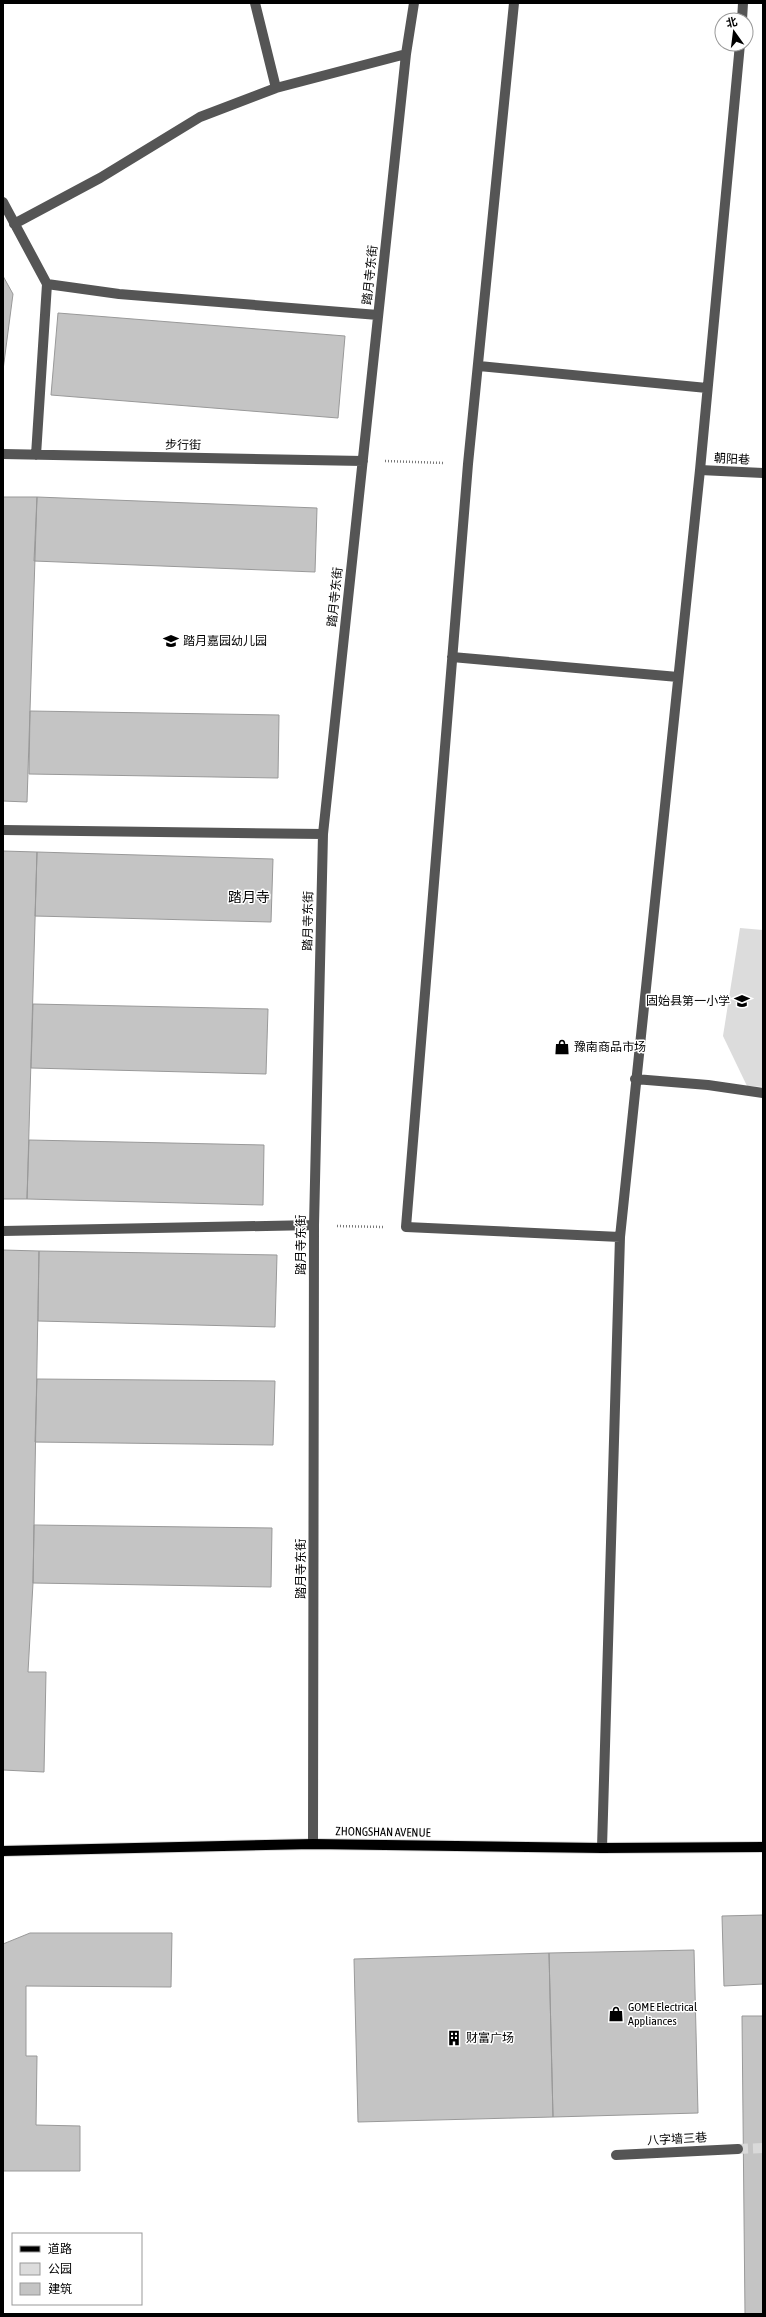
<svg xmlns="http://www.w3.org/2000/svg" width="766" height="2317" viewBox="0 0 766 2317" font-family="'Asap Condensed','Noto Sans SC',sans-serif">
<style>
.green{fill:#dcdcdc}
.building{fill:#c4c4c4;stroke:#999}
.lines{fill:none;stroke-linecap:round;stroke-linejoin:round}
.minor-tunnel{stroke:#d9d9d9;stroke-width:10;stroke-dasharray:10 5;stroke-linecap:butt}
.major-casing{stroke:#dbdbdb;stroke-width:12}
.path{stroke:#777;stroke-width:2.5;stroke-dasharray:1 2;stroke-linecap:butt}
.minor{stroke:#555;stroke-width:10}
.major{stroke:#000;stroke-width:10}
.labels{text-anchor:middle;stroke-width:3;stroke-linejoin:round;paint-order:stroke}
.street-label{font-size:12px;fill:#000;stroke:#fff}
.poi-label{font-size:12px;fill:#000;stroke:#fff;text-anchor:start}
.quarter-label{font-size:14px;fill:#000;stroke:#fff}
</style>
<rect width="100%" height="100%" fill="#fff"/>
<!-- green -->
<path class="green" d="M 740,928 L 763,930 L 763,1087 L 747,1086 L 723,1036 Z"/>
<!-- building -->
<path class="building" d="M 3,276 L 13,294 L 3,370 Z
M 58,313 L 345,336 L 338,418 L 51,395 Z
M 3,497 L 37,497 L 27,802 L 3,801 Z
M 37,497 L 317,508 L 315,572 L 34,561 Z
M 30,711 L 279,715 L 278,778 L 29,774 Z
M 3,851 L 37,852 L 27,1199 L 3,1199 Z
M 37,852 L 273,859 L 271,922 L 35,916 Z
M 33,1004 L 268,1009 L 266,1074 L 31,1068 Z
M 29,1140 L 264,1145 L 263,1205 L 27,1199 Z
M 3,1250 L 39,1251 L 33,1583 L 28,1672 L 46,1672 L 44,1772 L 3,1770 Z
M 39,1251 L 277,1255 L 275,1327 L 38,1321 Z
M 37,1379 L 275,1381 L 273,1445 L 35,1442 Z
M 34,1525 L 272,1528 L 271,1587 L 33,1583 Z
M 763,1915 L 763,1984 L 724,1986 L 722,1916 Z
M 30,1933 L 172,1933 L 171,1987 L 26,1986 L 26,2056 L 37,2056 L 36,2125 L 80,2126 L 80,2171 L 3,2171 L 3,1944 Z
M 694,1950 L 698,2113 L 553,2117 L 549,1953 Z
M 549,1953 L 553,2117 L 358,2122 L 354,1959 Z
M 742,2016 L 763,2016 L 763,2314 L 745,2314 Z"/>
<g class="lines">
<!-- minor-tunnel -->
<path class="minor-tunnel" d="M 738,2149 L 763,2148"/>
<!-- major casing -->
<g class="major-casing">
<path id="major" d="M 3,1851 L 313,1844 L 602,1848 L 763,1847"/>
</g>
<!-- path -->
<path class="path" d="M 385,461 L 444,463
M 337,1226 L 384,1227"/>
<!-- minor -->
<path class="minor" d="M 255,3 L 276,88
M 514,3 L 468,464 L 406,1227 L 620,1237
M 742,20 L 743,3
M 3,202 L 47,284 L 119,294 L 378,315
M 14,224 L 100,178 L 200,117 L 276,88 L 406,54
M 479,366 L 707,388
M 3,454 L 363,461
M 36,455 L 47,284
M 700,470 L 763,473
M 452,657 L 678,677
M 3,830 L 323,834
M 635,1079 L 708,1085 L 763,1093
M 3,1231 L 314,1225
M 313,1844 L 314,1225 L 323,834 L 406,54 L 414,3
M 602,1848 L 620,1237 L 700,470 L 740,44
M 616,2155 L 738,2149"/>
<!-- major -->
<use href="#major" class="major"/>
</g>
<!-- icons -->
<defs>
<g id="school-bare" transform="scale(1.2)"><path d="M0-5L7-2L0 1L-7-2ZM-4 1L0 2.5L4 1V4Q0 6-4 4Z" fill="#000" stroke="#fff" stroke-width="2.5" paint-order="stroke"/></g>
<g id="shop-bare" transform="scale(1.2)"><path d="M-5-2.5h2.3a2.7 3.5 0 0 1 5.4 0H5L5.5 6h-11ZM-1.5-2.5h3a1.5 2.3 0 0 0-3 0Z" fill="#000" stroke="#fff" stroke-width="2.5" paint-order="stroke"/></g>
<g id="building-bare" transform="scale(1.2)"><path d="M-4-6H4V6H1V3H-1V6H-4ZM-2.5-4.3h1.7v1.8h-1.7ZM.8-4.3h1.7v1.8H.8ZM-2.5-1h1.7V.8h-1.7ZM.8-1h1.7V.8H.8Z" fill="#000" stroke="#fff" stroke-width="2.5" paint-order="stroke"/></g>
</defs>
<g fill-rule="evenodd">
<use href="#school-bare" x="171" y="641"/>
<use href="#school-bare" x="742" y="1001"/>
<use href="#shop-bare" x="562" y="1047"/>
<use href="#shop-bare" x="616" y="2014"/>
<use href="#building-bare" x="454" y="2038"/>
</g>
<g class="labels">
<!-- street labels -->
<g class="street-label">
<text transform="translate(370 275) rotate(-84)" y="4">踏月寺东街</text>
<text transform="translate(183 445) rotate(1)" y="4">步行街</text>
<text transform="translate(732 459) rotate(3)" y="4">朝阳巷</text>
<text transform="translate(335 597) rotate(-84)" y="4">踏月寺东街</text>
<text transform="translate(308 921) rotate(-89)" y="4">踏月寺东街</text>
<text transform="translate(301 1245) rotate(-90)" y="4">踏月寺东街</text>
<text transform="translate(301 1569) rotate(-90)" y="4">踏月寺东街</text>
<text transform="translate(383 1832) rotate(1)" y="4">ZHONGSHAN AVENUE</text>
<text transform="translate(677 2139) rotate(-3)" y="4">八字墙三巷</text>
</g>
<!-- poi labels -->
<g class="poi-label">
<text x="183" y="645">踏月嘉园幼儿园</text>
<text x="730" y="1005" text-anchor="end">固始县第一小学</text>
<text x="574" y="1051">豫南商品市场</text>
<text x="628" y="2011">GOME Electrical<tspan x="628" dy="14">Appliances</tspan></text>
<text x="466" y="2042">财富广场</text>
</g>
<!-- quarter labels -->
<g class="quarter-label">
<text x="249" y="902">踏月寺</text>
</g>
</g>
<!-- border -->
<rect width="766" height="2317" fill="none" stroke="#000000" stroke-width="8"/>
<!-- legend -->
<rect x="12" y="2233" width="130" height="72" fill="#ffffff" stroke="#999999"/>
<rect x="20" y="2246" width="20" height="6" fill="#000000" stroke="#999999"/>
<text x="48" y="2253" font-size="12" fill="#000000">道路</text>
<rect x="20" y="2263" width="20" height="12" fill="#dcdcdc" stroke="#999999"/>
<text x="48" y="2273" font-size="12" fill="#000000">公园</text>
<rect x="20" y="2283" width="20" height="12" fill="#c4c4c4" stroke="#999999"/>
<text x="48" y="2293" font-size="12" fill="#000000">建筑</text>
<!-- north arrow -->
<g transform="translate(734 32) rotate(346)"><circle r="19" fill="#ffffff" stroke="#999999"/>
<path d="M0-3L7 15L0 10L-7 15Z" fill="#000000"/>
<text y="-6" font-size="11" font-weight="bold" text-anchor="middle" fill="#000000">北</text>
</g>
</svg>
